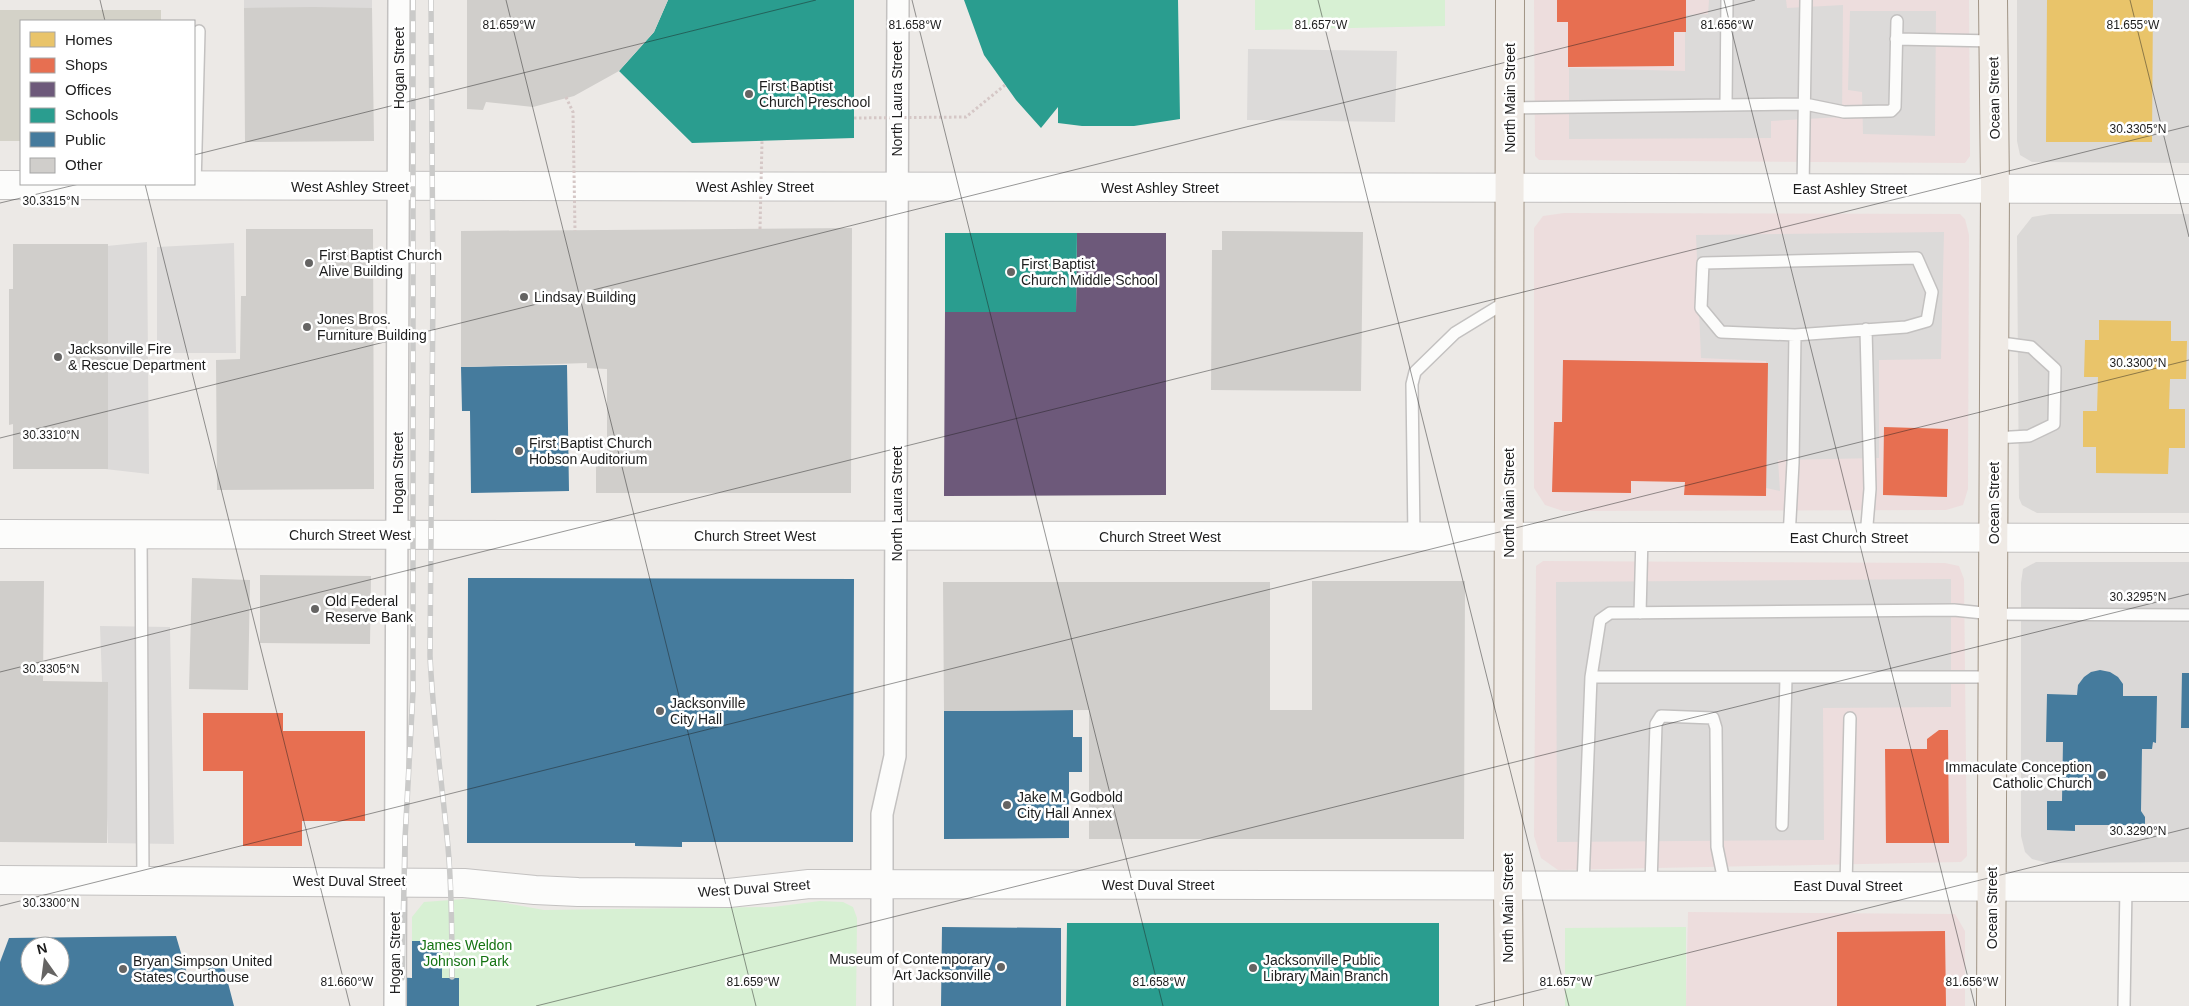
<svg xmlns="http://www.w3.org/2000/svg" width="2189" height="1006" viewBox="0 0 2189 1006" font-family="Arial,sans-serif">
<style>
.residential{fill:#dbd9d7}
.commercial{fill:#eddddd}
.religious{fill:#dad8d7}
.construction{fill:#d4d2c8}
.park{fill:#d7f0d3}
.parking{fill:#dcdad9}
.homes{fill:#e9c46a}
.shops{fill:#e76f51}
.offices{fill:#6d597a}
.schools{fill:#2a9d8f}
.public{fill:#457b9d;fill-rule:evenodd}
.building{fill:#d0cecb}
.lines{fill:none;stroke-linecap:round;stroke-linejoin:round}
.service-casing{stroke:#c3c1c0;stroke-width:14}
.minor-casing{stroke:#c3c1c0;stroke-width:24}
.tertiary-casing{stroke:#c3c1c0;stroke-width:30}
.primary-casing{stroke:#a09485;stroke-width:30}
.service{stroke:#fcfcfb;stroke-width:11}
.minor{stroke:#fcfcfb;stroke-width:21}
.tertiary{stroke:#fcfcfb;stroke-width:28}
.primary{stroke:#efeae5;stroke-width:28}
.rail-casing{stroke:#cacac9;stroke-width:5.5}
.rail{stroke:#fff;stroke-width:4;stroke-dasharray:11;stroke-linecap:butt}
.path-bridge{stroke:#d5c7c6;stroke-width:3;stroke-dasharray:2.5 2.5;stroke-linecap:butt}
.ticks{fill:none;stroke:#1d1d1d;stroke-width:1;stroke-opacity:0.45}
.poi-dot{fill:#656463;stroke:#fff;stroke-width:2}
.labels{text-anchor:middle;stroke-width:5;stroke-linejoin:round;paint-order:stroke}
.street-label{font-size:14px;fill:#1d1d1d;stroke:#fff}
.poi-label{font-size:14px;fill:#1d1d1d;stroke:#fff;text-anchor:start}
.park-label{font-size:14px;fill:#157313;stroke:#fff}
.ticks-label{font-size:12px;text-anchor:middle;fill:#1d1d1d;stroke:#fff;stroke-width:5;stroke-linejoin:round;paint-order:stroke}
</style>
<rect width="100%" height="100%" fill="#ece9e6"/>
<!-- residential -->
<path class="residential" d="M 2017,0 L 2189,0 L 2189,163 L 2032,162 L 2020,155 L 2017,141 Z
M 2050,214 L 2189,214 L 2189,513 L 2037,513 L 2022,505 L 2019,498 L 2017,236 L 2032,217 Z"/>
<!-- commercial -->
<path class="commercial" d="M 1534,0 L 1969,0 L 1970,156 L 1965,163 L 1539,160 L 1535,156 Z
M 1564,213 L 1960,214 L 1965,219 L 1969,235 L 1968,489 L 1963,505 L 1946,510 L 1563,511 L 1545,505 L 1534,488 L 1534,228 L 1543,216 Z
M 1543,561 L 1945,563 L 1959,566 L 1964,579 L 1967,856 L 1961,862 L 1558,870 L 1541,858 L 1534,836 L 1536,566 Z
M 1688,912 L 1955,914 L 1965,931 L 1965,1006 L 1686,1006 Z"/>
<!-- religious -->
<path class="religious" d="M 2036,562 L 2189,562 L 2189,862 L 2047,863 L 2032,859 L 2025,852 L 2021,836 L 2021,583 L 2023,569 Z"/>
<!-- construction -->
<path class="construction" d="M 0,10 L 161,10 L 161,21 L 21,21 L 21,141 L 0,141 Z"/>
<!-- park -->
<path class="park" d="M 1255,0 L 1445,0 L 1445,26 L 1255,30 Z
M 478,898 L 544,910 L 773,907 L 820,901 L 843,902 L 853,907 L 857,918 L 856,1006 L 412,1006 L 412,917 L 424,902 Z
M 1686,927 L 1686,1006 L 1565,1006 L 1565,928 Z"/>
<!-- parking -->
<path class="parking" d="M 244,0 L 372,0 L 372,8 L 244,8 Z
M 1709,0 L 1786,0 L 1787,8 L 1843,5 L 1842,117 L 1771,121 L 1771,138 L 1569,139 L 1569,68 L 1685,71 L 1685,15 L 1708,14 Z
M 1850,11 L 1936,11 L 1935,136 L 1863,134 L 1862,92 L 1848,90 Z
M 1248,49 L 1397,51 L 1395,122 L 1247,120 Z
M 1944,232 L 1941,359 L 1879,360 L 1879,458 L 1778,460 L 1780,491 L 1766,488 L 1766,361 L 1701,358 L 1696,235 Z
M 147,242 L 149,474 L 105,469 L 107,246 Z
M 234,243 L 236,353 L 157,353 L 157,247 Z
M 1951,579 L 1951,707 L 1823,708 L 1824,840 L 1557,842 L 1556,582 Z
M 100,626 L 170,627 L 174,844 L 108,843 Z"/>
<!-- homes -->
<path class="homes" d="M 2047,0 L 2153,0 L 2152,142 L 2046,142 Z
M 2099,320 L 2171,321 L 2171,341 L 2187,341 L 2186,379 L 2170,379 L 2169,409 L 2185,409 L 2185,448 L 2169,448 L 2168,474 L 2096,473 L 2096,447 L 2083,447 L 2083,411 L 2097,411 L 2098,377 L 2084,377 L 2085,340 L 2099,340 Z"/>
<!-- shops -->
<path class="shops" d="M 1557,0 L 1686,0 L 1686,32 L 1674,32 L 1674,66 L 1568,67 L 1568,22 L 1557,22 Z
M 1563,360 L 1768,363 L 1766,496 L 1684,495 L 1685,482 L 1631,481 L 1631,493 L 1552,492 L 1554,422 L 1562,422 Z
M 1884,427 L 1948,429 L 1947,497 L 1883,495 Z
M 203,713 L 283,713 L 283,731 L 365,731 L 365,821 L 302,821 L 302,846 L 243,846 L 243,771 L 203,771 Z
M 1939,730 L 1948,730 L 1949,843 L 1886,843 L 1885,749 L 1927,749 L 1927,739 Z
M 1945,931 L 1946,1006 L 1837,1006 L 1837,932 Z"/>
<!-- offices -->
<path class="offices" d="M 1077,233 L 1166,233 L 1166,495 L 944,496 L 945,312 L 1076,312 Z"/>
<!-- schools -->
<path class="schools" d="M 668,0 L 854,0 L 854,138 L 692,143 L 619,71 L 654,32 Z
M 964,0 L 1178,0 L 1180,119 L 1134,126 L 1082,126 L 1058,123 L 1058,107 L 1041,128 L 1016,100 L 984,55 Z
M 945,233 L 1077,233 L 1076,312 L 945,312 Z
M 1067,923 L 1439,923 L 1439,1006 L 1066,1006 Z"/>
<!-- public -->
<path class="public" d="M 567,365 L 569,491 L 471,493 L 470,411 L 462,411 L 461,367 Z
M 468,578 L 854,579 L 853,842 L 682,842 L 682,847 L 635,846 L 635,843 L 467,843 Z
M 2100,670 L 2110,672 L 2118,677 L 2123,684 L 2123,696 L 2157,696 L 2156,743 L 2153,742 L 2152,749 L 2142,749 L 2141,811 L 2145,817 L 2145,825 L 2139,831 L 2135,832 L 2125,825 L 2075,825 L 2075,831 L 2047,830 L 2047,801 L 2062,801 L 2063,742 L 2046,742 L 2047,694 L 2077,695 L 2078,685 L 2084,677 L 2091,672 Z
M 2182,673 L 2189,673 L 2189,728 L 2181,728 Z
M 1073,710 L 1073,737 L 1082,737 L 1082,772 L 1069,772 L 1069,838 L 944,839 L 944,711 Z
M 942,927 L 1061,928 L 1061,1006 L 941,1006 Z
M 176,936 L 188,977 L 205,976 L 213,960 L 222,960 L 234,1006 L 0,1006 L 0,962 L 9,938 ZM 30,946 L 60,946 L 60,976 L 30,976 Z
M 412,941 L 442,941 L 442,978 L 459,978 L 459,1006 L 395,1006 L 395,977 L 412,978 Z"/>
<!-- building -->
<path class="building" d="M 467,0 L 668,0 L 654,32 L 619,71 L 574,96 L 533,107 L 486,102 L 483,110 L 467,109 Z
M 313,7 L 372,8 L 374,141 L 245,142 L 244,8 Z
M 852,228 L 851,493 L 596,493 L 596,459 L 607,458 L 607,369 L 587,368 L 587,363 L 461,367 L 461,231 Z
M 246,229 L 373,229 L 374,489 L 217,490 L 216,360 L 240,359 L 241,296 L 246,296 Z
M 1222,231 L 1363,232 L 1361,391 L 1211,390 L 1212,250 L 1222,250 Z
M 13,244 L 108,244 L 108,469 L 13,469 L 13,424 L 9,425 L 9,289 L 13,289 Z
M 260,575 L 371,576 L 370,644 L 260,643 Z
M 192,578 L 250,580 L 248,690 L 189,689 Z
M 0,581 L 44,581 L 43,681 L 108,682 L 107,843 L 0,842 Z
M 1312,581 L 1465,581 L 1464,839 L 1089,839 L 1089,710 L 944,711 L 943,582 L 1270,582 L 1270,710 L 1312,710 Z"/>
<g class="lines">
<!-- service casing -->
<g class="service-casing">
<path id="service" d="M 1727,0 L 1726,105 L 1805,104 L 1844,112 L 1891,111 L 1895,107 L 1897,21
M 1896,39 L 1994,41
M 1510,108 L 1726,105
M 195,186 L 199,31
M 1803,188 L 1806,0
M 1994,438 L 2029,436 L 2054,424 L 2055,369 L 2031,347 L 1994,342
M 141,535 L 143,880
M 1414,537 L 1412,384 L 1415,372 L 1455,333 L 1509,300
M 1866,537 L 1870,489 L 1866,329
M 1789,538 L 1793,463 L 1795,335 L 1721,332 L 1701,308 L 1703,263 L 1917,258 L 1932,292 L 1927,321 L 1906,327 L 1795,335
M 1640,613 L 1642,537
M 1992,677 L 1591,677 L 1600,620 L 1610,613 L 1954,610 L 1993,614 L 2189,615
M 1782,825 L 1786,678
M 1583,885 L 1591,677
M 1651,885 L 1656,724 L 1661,716 L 1713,718 L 1716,728 L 1717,847 L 1725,886
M 1846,886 L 1850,718
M 2124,1006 L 2126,887"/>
</g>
<!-- minor casing -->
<g class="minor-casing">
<path id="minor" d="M 395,1006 L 399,0
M 882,1006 L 882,814 L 895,756 L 898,0"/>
</g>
<!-- tertiary casing -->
<g class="tertiary-casing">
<path id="tertiary" d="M 0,185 L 2189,189
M 0,534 L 2189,538
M 0,880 L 464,883 L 535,890 L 578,892 L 729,893 L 809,884 L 2189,887"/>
</g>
<!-- primary casing -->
<g class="primary-casing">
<path id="primary" d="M 1509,1006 L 1508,885 L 1510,0
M 1991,1006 L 1995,189 L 1993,0"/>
</g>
<!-- service -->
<use href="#service" class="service"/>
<!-- minor -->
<use href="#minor" class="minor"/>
<!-- tertiary -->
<use href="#tertiary" class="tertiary"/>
<!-- primary -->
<use href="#primary" class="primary"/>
<!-- rail casing -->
<g class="rail-casing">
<path id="rail" d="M 431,0 L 433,286 L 430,656 C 433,720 442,783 448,847 C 452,891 452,934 452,977
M 402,978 L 405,839 L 413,692 L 413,0"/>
</g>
<!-- rail -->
<use href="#rail" class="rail"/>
<!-- path-bridge -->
<path class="path-bridge" d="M 566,97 L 573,112 L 575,231
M 854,118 L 966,117 L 1005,85
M 760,229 L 762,141"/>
</g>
<!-- ticks -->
<path class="ticks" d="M 100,0 L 105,21M 506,0 L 756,1006M 912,0 L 1163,1006M 1318,0 L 1569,1006M 1724,0 L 1975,1006M 2130,0 L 2189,237M 194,155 L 816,0M 145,184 L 350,1006M 0,203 L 79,184M 0,438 L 1755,0M 0,672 L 2189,126M 0,906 L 2189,360M 536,1006 L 2189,594M 1475,1006 L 2189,828"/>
<!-- markers -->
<g class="poi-dot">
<circle cx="749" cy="94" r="5"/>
<circle cx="309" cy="263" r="5"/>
<circle cx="1011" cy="272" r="5"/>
<circle cx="524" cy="297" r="5"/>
<circle cx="307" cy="327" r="5"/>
<circle cx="58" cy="357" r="5"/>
<circle cx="519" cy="451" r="5"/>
<circle cx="315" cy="609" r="5"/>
<circle cx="660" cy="711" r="5"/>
<circle cx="2102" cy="775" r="5"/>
<circle cx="1007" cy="805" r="5"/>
<circle cx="1001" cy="967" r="5"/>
<circle cx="1253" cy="968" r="5"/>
<circle cx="123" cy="969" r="5"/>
</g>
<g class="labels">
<!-- street labels -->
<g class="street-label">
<text transform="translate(399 68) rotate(-90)" y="5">Hogan Street</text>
<text transform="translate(1510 98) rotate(-90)" y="5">North Main Street</text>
<text transform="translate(1994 98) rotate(-91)" y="5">Ocean Street</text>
<text transform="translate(897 99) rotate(-90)" y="5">North Laura Street</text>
<text x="350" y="192">West Ashley Street</text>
<text x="755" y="192">West Ashley Street</text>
<text x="1160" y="193">West Ashley Street</text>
<text x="1850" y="194">East Ashley Street</text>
<text transform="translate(398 473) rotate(-90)" y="5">Hogan Street</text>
<text transform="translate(1509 503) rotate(-90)" y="5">North Main Street</text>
<text transform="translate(1994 503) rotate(-90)" y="5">Ocean Street</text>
<text transform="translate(897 504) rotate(-90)" y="5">North Laura Street</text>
<text x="350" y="540">Church Street West</text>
<text x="755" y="541">Church Street West</text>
<text x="1160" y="542">Church Street West</text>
<text x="1849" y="543">East Church Street</text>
<text x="349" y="886">West Duval Street</text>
<text x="1158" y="890">West Duval Street</text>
<text x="1848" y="891">East Duval Street</text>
<text transform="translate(754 888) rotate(-4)" y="5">West Duval Street</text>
<text transform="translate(1508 908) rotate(-90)" y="5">North Main Street</text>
<text transform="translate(1992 908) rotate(-90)" y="5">Ocean Street</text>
<text transform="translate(395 953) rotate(-90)" y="5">Hogan Street</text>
</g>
<!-- poi labels -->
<g class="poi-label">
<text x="759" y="91">First Baptist<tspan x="759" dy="16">Church Preschool</tspan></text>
<text x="319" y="260">First Baptist Church<tspan x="319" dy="16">Alive Building</tspan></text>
<text x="1021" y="269">First Baptist<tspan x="1021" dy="16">Church Middle School</tspan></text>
<text x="534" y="302">Lindsay Building</text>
<text x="317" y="324">Jones Bros.<tspan x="317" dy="16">Furniture Building</tspan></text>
<text x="68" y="354">Jacksonville Fire<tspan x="68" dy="16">&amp; Rescue Department</tspan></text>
<text x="529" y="448">First Baptist Church<tspan x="529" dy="16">Hobson Auditorium</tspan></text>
<text x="325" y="606">Old Federal<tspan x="325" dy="16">Reserve Bank</tspan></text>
<text x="670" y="708">Jacksonville<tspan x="670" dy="16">City Hall</tspan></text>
<text x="2092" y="772" text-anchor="end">Immaculate Conception<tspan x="2092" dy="16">Catholic Church</tspan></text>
<text x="1017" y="802">Jake M. Godbold<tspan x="1017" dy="16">City Hall Annex</tspan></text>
<text x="991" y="964" text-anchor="end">Museum of Contemporary<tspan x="991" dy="16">Art Jacksonville</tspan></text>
<text x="1263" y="965">Jacksonville Public<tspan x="1263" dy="16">Library Main Branch</tspan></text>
<text x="133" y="966">Bryan Simpson United<tspan x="133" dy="16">States Courthouse</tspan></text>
</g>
<!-- park labels -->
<g class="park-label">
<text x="466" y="950">James Weldon<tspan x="466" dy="16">Johnson Park</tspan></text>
</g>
</g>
<g class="ticks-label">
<text x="509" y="29">81.659°W</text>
<text x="915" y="29">81.658°W</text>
<text x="1321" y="29">81.657°W</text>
<text x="1727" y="29">81.656°W</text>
<text x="2133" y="29">81.655°W</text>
<text x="2138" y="133">30.3305°N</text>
<text x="51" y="205">30.3315°N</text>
<text x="2138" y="367">30.3300°N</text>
<text x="51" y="439">30.3310°N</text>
<text x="2138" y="601">30.3295°N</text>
<text x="51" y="673">30.3305°N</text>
<text x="2138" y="835">30.3290°N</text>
<text x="51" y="907">30.3300°N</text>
<text x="347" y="986">81.660°W</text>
<text x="753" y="986">81.659°W</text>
<text x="1159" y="986">81.658°W</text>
<text x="1566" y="986">81.657°W</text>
<text x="1972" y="986">81.656°W</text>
</g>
<!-- legend -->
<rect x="20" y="20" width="175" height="165" fill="#ffffff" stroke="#a5a5a5"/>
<rect x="30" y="32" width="25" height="15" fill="#e9c46a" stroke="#a5a5a5"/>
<text x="65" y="45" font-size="15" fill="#1d1d1d">Homes</text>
<rect x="30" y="58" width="25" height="15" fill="#e76f51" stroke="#a5a5a5"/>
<text x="65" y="70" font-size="15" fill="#1d1d1d">Shops</text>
<rect x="30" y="82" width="25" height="15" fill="#6d597a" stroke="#a5a5a5"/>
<text x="65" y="95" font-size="15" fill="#1d1d1d">Offices</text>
<rect x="30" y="108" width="25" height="15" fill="#2a9d8f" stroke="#a5a5a5"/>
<text x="65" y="120" font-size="15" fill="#1d1d1d">Schools</text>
<rect x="30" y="132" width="25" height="15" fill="#457b9d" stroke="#a5a5a5"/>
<text x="65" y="145" font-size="15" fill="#1d1d1d">Public</text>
<rect x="30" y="158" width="25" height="15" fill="#d0cecb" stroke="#a5a5a5"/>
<text x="65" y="170" font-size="15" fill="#1d1d1d">Other</text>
<!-- north arrow -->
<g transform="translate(45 961) rotate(346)"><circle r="24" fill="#ffffff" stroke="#a5a5a5"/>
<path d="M0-4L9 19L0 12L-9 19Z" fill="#656463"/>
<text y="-8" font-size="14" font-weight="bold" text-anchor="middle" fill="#1d1d1d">N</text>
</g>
</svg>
